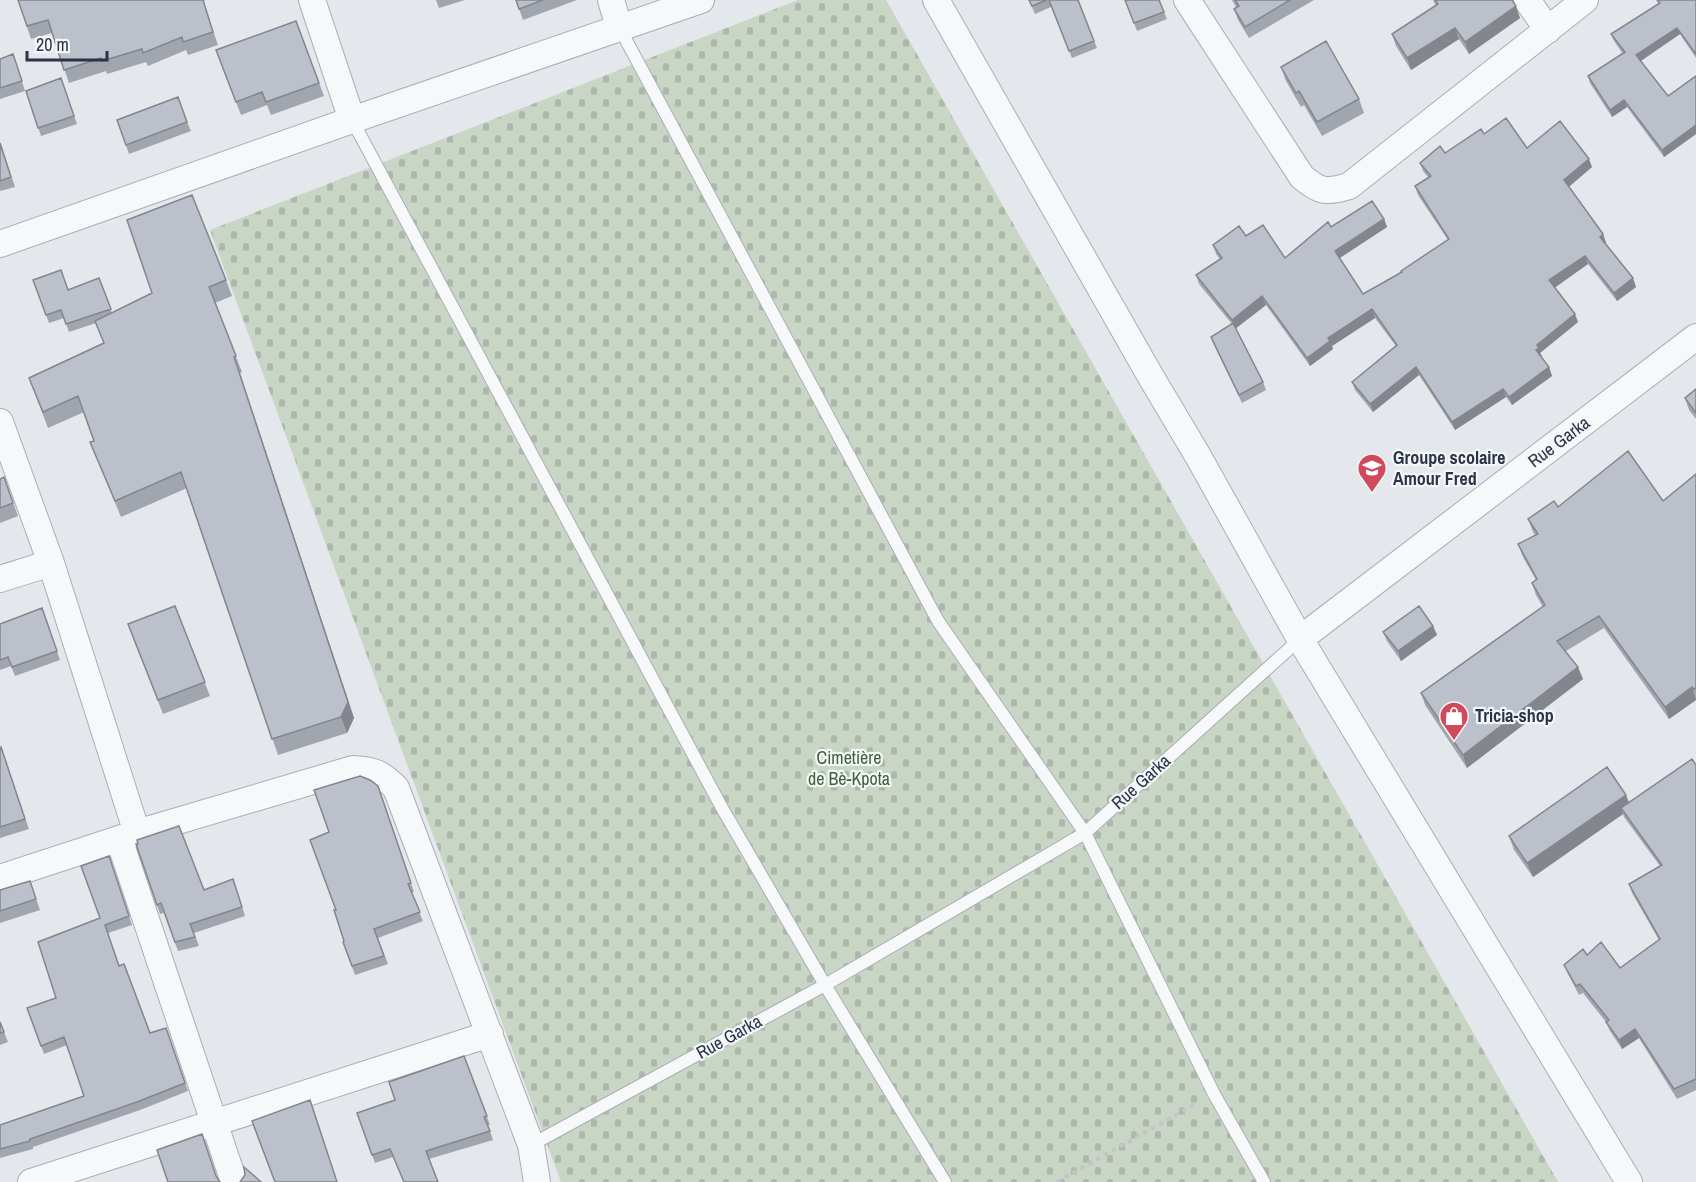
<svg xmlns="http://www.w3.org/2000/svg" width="1696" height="1182" viewBox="0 0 1696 1182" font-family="'Archivo Narrow',sans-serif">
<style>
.cemetery{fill:url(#cemetery-stones)}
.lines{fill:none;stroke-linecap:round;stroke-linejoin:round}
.service-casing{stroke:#a9aeb7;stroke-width:14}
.minor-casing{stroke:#a9aeb7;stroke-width:28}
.path{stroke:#c2c5cb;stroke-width:4;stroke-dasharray:4.5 4.5;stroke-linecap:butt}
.service{stroke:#f7f8fa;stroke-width:12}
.minor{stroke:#f7f8fa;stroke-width:26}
.wall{fill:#a1a5ae}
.shaded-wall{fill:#83868d}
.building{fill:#bbc0ca;stroke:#83868d;stroke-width:1.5}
.labels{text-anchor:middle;stroke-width:4.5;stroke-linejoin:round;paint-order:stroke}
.street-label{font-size:18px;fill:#2b3445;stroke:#f4f6f9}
.poi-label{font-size:18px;font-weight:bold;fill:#2b3445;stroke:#f4f6f9;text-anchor:start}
.park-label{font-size:18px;fill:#3f6138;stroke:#f4f6f9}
</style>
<defs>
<pattern id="cemetery-stones" width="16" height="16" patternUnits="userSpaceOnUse" patternTransform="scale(1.5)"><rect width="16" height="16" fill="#c9d6c5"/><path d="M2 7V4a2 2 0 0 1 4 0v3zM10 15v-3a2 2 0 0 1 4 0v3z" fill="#adb8ab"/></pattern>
</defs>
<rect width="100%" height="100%" fill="#e4e7ec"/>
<!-- cemetery -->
<path class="cemetery" d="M 798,0 L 886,0 L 1558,1182 L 561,1182 L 210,230 Z"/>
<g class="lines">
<!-- service casing -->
<g class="service-casing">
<path id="service" d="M 619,27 L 938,621 L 1085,833 L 1214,1094 L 1264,1182
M 352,120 L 722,808 L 825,985 L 945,1182
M 531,1145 L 825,985 L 1085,833 L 1300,639"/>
</g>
<!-- minor casing -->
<g class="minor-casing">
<path id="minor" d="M 312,0 L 352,120
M 611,0 L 619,27
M 936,0 L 1151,377 L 1198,456 L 1300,639 L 1629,1182
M 1187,0 L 1302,177 C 1320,192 1326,193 1349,186 L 1585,0
M 1527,0 L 1548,30
M 0,244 L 352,120 L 701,0
M 0,422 L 51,563 L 137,833
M 0,579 L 51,563
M 1300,639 L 1696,337
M 119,839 L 234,1182
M 0,878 L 137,833 L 353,769 C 374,770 381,773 396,788 L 531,1145 L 537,1182
M 31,1182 L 490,1034"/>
</g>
<!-- path -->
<path class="path" d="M 1057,1182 L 1197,1103"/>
<!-- service -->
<use href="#service" class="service"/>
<!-- minor -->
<use href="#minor" class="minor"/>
</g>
<!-- wall -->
<path class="wall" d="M 18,0 L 206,0 L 203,1 L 218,45 L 188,55 L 186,50 L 148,66 L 146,62 L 107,74 L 106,71 L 69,83 L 52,33 L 31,39 Z
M 436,0 L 465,0 L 439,8 Z
M 516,0 L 577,0 L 523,20 Z
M 1029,0 L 1078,0 L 1097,48 L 1072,58 L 1051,7 L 1035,14 Z
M 1125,0 L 1159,0 L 1167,19 L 1137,31 Z
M 1232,0 L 1314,0 L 1249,38 L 1238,20 L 1234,9 L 1236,7 Z
M 1433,0 L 1512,0 L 1520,18 L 1469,54 L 1459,39 L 1411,70 L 1396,46 L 1392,34 L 1436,6 Z
M 1656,0 L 1696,0 L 1696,58 L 1680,34 L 1641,61 L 1668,96 L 1696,76 L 1696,134 L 1664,157 L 1627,107 L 1612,117 L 1590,83 L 1588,76 L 1623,54 L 1614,41 L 1611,34 L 1659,4 Z
M 296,21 L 324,96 L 271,115 L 267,105 L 241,115 L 216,50 Z
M 13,54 L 25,91 L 0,99 L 0,59 Z
M 1281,67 L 1359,99 L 1364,113 L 1322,136 L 1304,105 L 1301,107 L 1286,81 Z
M 61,78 L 77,124 L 41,136 L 26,91 Z
M 117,120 L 187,122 L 191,131 L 129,154 Z
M 1484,134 L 1592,167 L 1569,187 L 1603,234 L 1606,243 L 1605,243 L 1636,287 L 1617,301 L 1588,264 L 1555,287 L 1578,322 L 1540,353 L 1541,357 L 1549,367 L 1552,376 L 1512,405 L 1506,397 L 1455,430 L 1419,375 L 1373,412 L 1355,390 L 1352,382 L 1396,346 L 1375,318 L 1332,346 L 1333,349 L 1310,366 L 1266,305 L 1236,328 L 1263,382 L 1266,390 L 1242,403 L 1214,345 L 1211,337 L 1232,324 L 1199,284 L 1196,275 L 1220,259 L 1216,254 L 1213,245 L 1246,236 L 1285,258 L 1331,227 L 1384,219 L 1387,227 L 1340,258 L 1363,294 L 1402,273 L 1448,240 L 1418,195 L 1415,186 L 1428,177 L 1423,171 L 1420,163 L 1445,153 Z
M 0,142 L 15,187 L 0,191 Z
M 99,278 L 112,313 L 226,280 L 232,296 L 215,303 L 242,372 L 240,373 L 354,718 L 347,733 L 278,755 L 187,488 L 121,517 L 90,442 L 94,441 L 84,412 L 48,428 L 29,378 L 104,343 L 96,323 L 69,332 L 64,318 L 49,323 L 46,315 L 68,290 Z
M 1696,389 L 1696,419 L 1689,410 L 1685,398 Z
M 1696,474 L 1696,700 L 1669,719 L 1604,628 L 1566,651 L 1583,679 L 1467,768 L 1425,705 L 1421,693 L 1543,607 L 1536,595 L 1532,583 L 1536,580 L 1523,557 L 1518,544 L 1535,535 L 1533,532 L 1528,519 L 1558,507 L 1663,501 Z
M 4,477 L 18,516 L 0,523 L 0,479 Z
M 175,606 L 210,696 L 163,714 L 133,638 Z
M 42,608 L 60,660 L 15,676 L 11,666 L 0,670 L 0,624 Z
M 1433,626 L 1437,635 L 1401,661 L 1387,641 L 1383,632 Z
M 0,748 L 29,829 L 0,838 Z
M 1696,765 L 1696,1090 L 1677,1099 L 1639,1038 L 1622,1049 L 1610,1031 L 1606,1022 L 1583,993 L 1579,995 L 1568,974 L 1564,965 L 1587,955 L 1620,968 L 1659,940 L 1632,893 L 1629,884 L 1660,866 L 1624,817 L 1623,814 L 1533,877 L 1514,850 L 1509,836 L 1626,795 L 1629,802 Z
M 378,786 L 414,892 L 411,893 L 423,921 L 378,938 L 388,964 L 355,975 L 343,942 L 344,941 L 336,910 L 329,832 Z
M 136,844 L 204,890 L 236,888 L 245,916 L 194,933 L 199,946 L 178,951 L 164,913 L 160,914 Z
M 109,856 L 132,925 L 108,933 L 119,966 L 150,1033 L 166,1028 L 188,1091 L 140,1110 L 33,1147 L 33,1149 L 0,1158 L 0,1125 L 84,1096 L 67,1045 L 44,1054 L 27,1008 L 56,998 L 100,918 Z
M 30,881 L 40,910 L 0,923 L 0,890 Z
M 0,1022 L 8,1042 L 0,1045 Z
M 464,1056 L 490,1125 L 488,1125 L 493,1140 L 429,1159 L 393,1157 L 375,1163 L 357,1113 L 395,1100 Z"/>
<!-- shaded-wall -->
<path class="shaded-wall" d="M 1516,6 L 1520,18 L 1469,54 L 1465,42 Z
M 1455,28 L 1459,39 L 1411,70 L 1407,58 Z
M 1677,28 L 1680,34 L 1639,62 L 1636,55 Z
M 1624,100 L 1627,107 L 1612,117 L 1610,110 Z
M 1696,125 L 1696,134 L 1664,157 L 1662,150 Z
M 1589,159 L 1592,167 L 1567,188 L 1564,180 Z
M 1384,219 L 1387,227 L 1338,259 L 1335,251 Z
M 1603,234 L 1606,243 L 1603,245 L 1600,237 Z
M 1585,256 L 1588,264 L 1553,289 L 1549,280 Z
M 1633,278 L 1636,287 L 1617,301 L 1614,293 Z
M 1262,296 L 1266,305 L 1235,329 L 1232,320 Z
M 1372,309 L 1375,318 L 1332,346 L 1333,349 L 1310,366 L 1307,358 L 1328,338 Z
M 1575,314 L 1578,322 L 1540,353 L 1542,356 L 1539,358 L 1536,350 L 1537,345 Z
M 234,357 L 354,718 L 347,733 L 341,717 Z
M 1416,367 L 1419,375 L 1373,412 L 1370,404 Z
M 1549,367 L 1552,376 L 1512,405 L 1509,397 Z
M 1503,389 L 1506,397 L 1455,430 L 1452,422 Z
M 1433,626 L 1437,635 L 1401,661 L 1398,651 Z
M 1578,667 L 1583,679 L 1467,768 L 1463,755 Z
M 1692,687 L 1696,700 L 1669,719 L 1665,707 Z
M 1626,795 L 1631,809 L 1621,808 L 1623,814 L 1533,877 L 1527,863 Z
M 1635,1029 L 1639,1038 L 1622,1049 L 1619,1040 Z"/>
<!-- building -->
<path class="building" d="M 18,0 L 203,0 L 213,32 L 183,42 L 182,37 L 143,53 L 142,49 L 102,61 L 101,58 L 64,70 L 48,20 L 27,26 Z
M 516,0 L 543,0 L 519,9 Z
M 1029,0 L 1047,0 L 1032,6 Z
M 1049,0 L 1078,0 L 1094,41 L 1069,51 Z
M 1125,0 L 1159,0 L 1164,12 L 1134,23 Z
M 1235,0 L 1290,0 L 1245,27 L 1234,9 L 1239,6 Z
M 1435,0 L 1512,0 L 1516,6 L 1465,42 L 1455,28 L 1407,58 L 1392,34 L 1438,4 Z
M 1658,0 L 1696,0 L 1696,54 L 1677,28 L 1636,55 L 1668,96 L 1696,76 L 1696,125 L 1662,150 L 1624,100 L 1610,110 L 1588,76 L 1625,52 L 1611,34 L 1660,3 Z
M 296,21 L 319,83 L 266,102 L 262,92 L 236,102 L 216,50 Z
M 1326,41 L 1359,99 L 1317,122 L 1299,91 L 1296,93 L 1281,67 Z
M 13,54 L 22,81 L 0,88 L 0,59 Z
M 61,78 L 74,116 L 38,128 L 26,91 Z
M 178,97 L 187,122 L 126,145 L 117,120 Z
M 1506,118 L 1527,148 L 1560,121 L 1589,159 L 1564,180 L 1603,234 L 1600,237 L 1633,278 L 1614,293 L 1585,256 L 1549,280 L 1575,314 L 1537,345 L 1539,348 L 1536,350 L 1549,367 L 1509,397 L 1503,389 L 1452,422 L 1416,367 L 1370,404 L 1352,382 L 1397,345 L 1372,309 L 1328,338 L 1330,341 L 1307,358 L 1262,296 L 1232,320 L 1196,275 L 1222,258 L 1213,245 L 1239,226 L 1246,236 L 1263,225 L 1285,258 L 1328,222 L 1331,227 L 1372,201 L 1384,219 L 1335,251 L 1363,294 L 1402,272 L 1401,271 L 1449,239 L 1415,186 L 1431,176 L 1420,163 L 1440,146 L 1445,153 L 1481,129 L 1484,134 Z
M 0,143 L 11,177 L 0,181 Z
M 192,195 L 226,280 L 209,287 L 236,356 L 234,357 L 348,702 L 341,717 L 272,739 L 181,472 L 115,501 L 90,442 L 94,441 L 78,396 L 43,412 L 29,378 L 104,343 L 95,321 L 152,293 L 127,220 Z
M 61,270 L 68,290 L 99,278 L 111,309 L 66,324 L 61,310 L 46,315 L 33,280 Z
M 1233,323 L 1263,382 L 1239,395 L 1211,337 Z
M 1696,389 L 1696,413 L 1685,398 Z
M 1628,451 L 1663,501 L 1696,474 L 1696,688 L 1694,689 L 1692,687 L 1665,707 L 1599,616 L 1557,641 L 1578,667 L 1463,755 L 1421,693 L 1545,605 L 1532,583 L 1537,579 L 1518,544 L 1538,534 L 1528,519 L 1554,501 L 1558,507 Z
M 4,477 L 13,503 L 0,508 L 0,479 Z
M 175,606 L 205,682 L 158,700 L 128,624 Z
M 1419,606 L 1433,626 L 1398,651 L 1383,632 Z
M 42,608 L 57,651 L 12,667 L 8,657 L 0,660 L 0,624 Z
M 1,747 L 25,819 L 0,827 L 0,748 Z
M 1692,759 L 1696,765 L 1696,1079 L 1674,1089 L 1635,1029 L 1619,1040 L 1606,1022 L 1609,1020 L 1580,984 L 1576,986 L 1564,965 L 1583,949 L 1587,955 L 1601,942 L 1620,968 L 1660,939 L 1629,884 L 1662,865 L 1621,808 Z
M 1607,767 L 1626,795 L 1527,863 L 1509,836 Z
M 360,776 L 370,780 L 378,786 L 411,883 L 408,884 L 420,912 L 374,929 L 384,956 L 352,966 L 343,942 L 344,941 L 334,910 L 336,910 L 310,840 L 329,832 L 314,790 Z
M 179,826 L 204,890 L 233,879 L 242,907 L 190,924 L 195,937 L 175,942 L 161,903 L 157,905 L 136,844 L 138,844 L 137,840 Z
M 109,856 L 129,916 L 105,925 L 119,966 L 124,964 L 150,1033 L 166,1028 L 185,1083 L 137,1102 L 30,1139 L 30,1141 L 0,1149 L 0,1125 L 84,1096 L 64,1037 L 41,1046 L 27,1008 L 56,998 L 38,942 L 100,918 L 81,866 Z
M 30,881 L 36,899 L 0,911 L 0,890 Z
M 0,1022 L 4,1032 L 0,1033 Z
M 464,1056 L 487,1116 L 484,1117 L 490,1131 L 426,1151 L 438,1182 L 404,1182 L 390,1149 L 372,1155 L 357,1113 L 395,1100 L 389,1082 Z
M 310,1100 L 337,1182 L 275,1182 L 252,1121 Z
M 202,1134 L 216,1176 L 220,1182 L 168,1182 L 157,1150 Z
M 244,1167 L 261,1182 L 240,1182 L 245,1175 Z"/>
<!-- icons -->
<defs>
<g id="school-pin" transform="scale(1.5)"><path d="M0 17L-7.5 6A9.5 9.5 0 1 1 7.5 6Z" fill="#d1495b" stroke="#f4f6f9"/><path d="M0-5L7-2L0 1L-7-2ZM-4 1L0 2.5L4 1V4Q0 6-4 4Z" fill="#fff"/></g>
<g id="shop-pin" transform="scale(1.5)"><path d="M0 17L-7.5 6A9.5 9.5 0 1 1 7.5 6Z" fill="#d1495b" stroke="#f4f6f9"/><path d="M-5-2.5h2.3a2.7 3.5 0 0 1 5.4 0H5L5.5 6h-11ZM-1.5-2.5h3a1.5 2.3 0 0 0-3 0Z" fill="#fff"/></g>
</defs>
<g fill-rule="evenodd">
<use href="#school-pin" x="1372" y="468"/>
<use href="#shop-pin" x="1454" y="716"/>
</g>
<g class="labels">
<!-- street labels -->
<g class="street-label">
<text transform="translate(1559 442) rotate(-37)" y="6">Rue Garka</text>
<text transform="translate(1141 782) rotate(-42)" y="6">Rue Garka</text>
<text transform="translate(729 1037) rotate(-29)" y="6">Rue Garka</text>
</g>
<!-- poi labels -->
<g class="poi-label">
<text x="1393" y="464">Groupe scolaire<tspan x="1393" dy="21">Amour Fred</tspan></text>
<text x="1475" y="722">Tricia-shop</text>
</g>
<!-- park labels -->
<g class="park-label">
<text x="849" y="764">Cimetière<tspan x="849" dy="21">de Bè-Kpota</tspan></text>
</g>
</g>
<!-- scale -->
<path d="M27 51v9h80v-9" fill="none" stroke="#2b3445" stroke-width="3"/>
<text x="36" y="51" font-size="18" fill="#2b3445" stroke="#f4f6f9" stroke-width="4.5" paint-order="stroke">20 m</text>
</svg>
